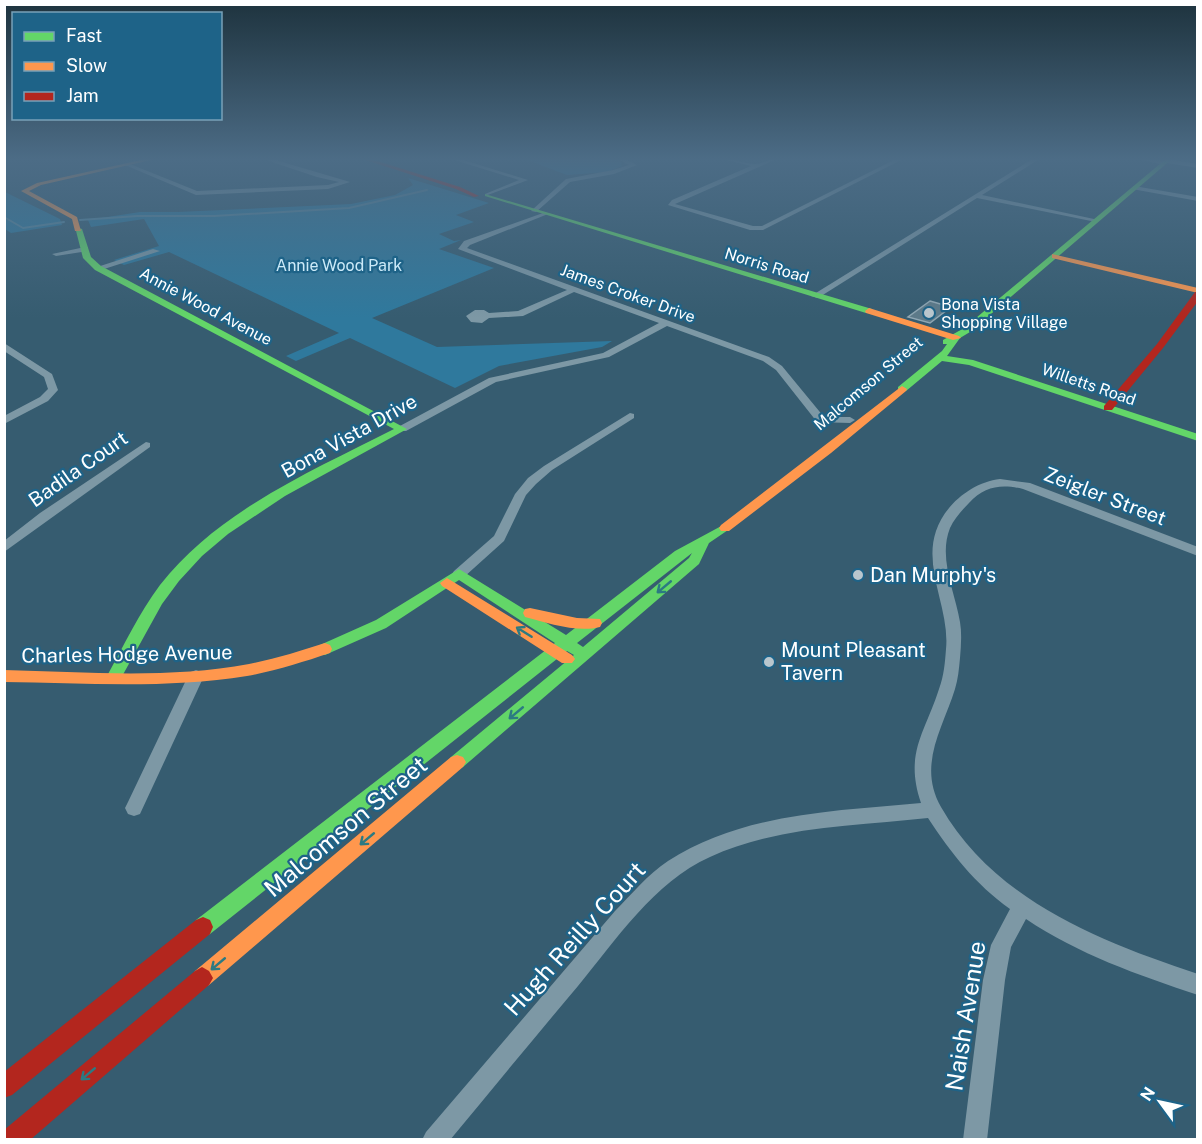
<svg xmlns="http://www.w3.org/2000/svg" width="1202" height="1144" viewBox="0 0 1202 1144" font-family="'Public Sans',sans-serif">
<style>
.green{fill:#2f799d}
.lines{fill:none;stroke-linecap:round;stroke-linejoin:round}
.stream{stroke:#57879f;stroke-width:2}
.building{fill:#5d7a89;stroke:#90a7b3;stroke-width:1.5}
.street{fill:#7d98a5;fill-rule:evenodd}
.fast{fill:#63d668;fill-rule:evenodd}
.slow{fill:#ff974d;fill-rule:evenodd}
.jam{fill:#b3261e;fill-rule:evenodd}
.oneway{stroke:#2c7a82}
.poi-dot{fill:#b9c6cd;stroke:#1e6388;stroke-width:2}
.labels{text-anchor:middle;stroke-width:4.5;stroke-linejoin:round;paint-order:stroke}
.far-park-label{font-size:16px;fill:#cceaf8;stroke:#1e6388}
.far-street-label{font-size:16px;fill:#fff;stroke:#1e6388}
.far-poi-label{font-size:16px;fill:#fff;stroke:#1e6388;text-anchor:start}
.street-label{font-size:20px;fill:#fff;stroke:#1e6388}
.poi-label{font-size:20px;fill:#fff;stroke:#1e6388;text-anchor:start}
.near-street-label{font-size:24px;fill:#fff;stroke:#1e6388}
</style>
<rect width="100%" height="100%" fill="#365c70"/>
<!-- green -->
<path class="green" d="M 522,158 L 611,158 L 621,162 L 622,166 L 607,172 L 567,175 Z
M 408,178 L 489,203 L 456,215 L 474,222 L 439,234 L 454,241 L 461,240 L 439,249 L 494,268 L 372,318 L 437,347 L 612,341 L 602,347 L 499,366 L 455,388 L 350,338 L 296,361 L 286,356 L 339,333 L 169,252 L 124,265 L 114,260 L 159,246 L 144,219 L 91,227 L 88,220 L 140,212 L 178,212 L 351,204 L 395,195 L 413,185 Z
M 5,192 L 60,219 L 62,225 L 11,233 L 5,229 Z"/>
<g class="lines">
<!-- stream -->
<path class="stream" d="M 4,217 L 23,228 L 64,222
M 80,220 L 137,216 L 214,216 L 349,208 L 427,190"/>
</g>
<!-- building -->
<path class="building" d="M 930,301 L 951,307 L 930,323 L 908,317 Z"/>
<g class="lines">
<!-- street -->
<path class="street" d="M 260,158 L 269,158 L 350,182 L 328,189 L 196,195 L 125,165 L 130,164 L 197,191 L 328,185 L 339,182 L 317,177 Z
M 448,158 L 457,158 L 528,180 L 485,196 L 485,194 L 519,180 Z
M 616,158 L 623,158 L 637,165 L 614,174 L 570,182 L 536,212 L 531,211 L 566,179 L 613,170 L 629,165 Z
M 719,158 C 731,158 742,163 754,164 C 763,164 770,158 779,158 L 675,204 L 753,226 L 762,226 L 898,158 L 905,158 L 763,230 L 750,230 L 668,205 L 672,200 L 751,166 Z
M 1034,158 L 1041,158 L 982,195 L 1094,219 L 1096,222 L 977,198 L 818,298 L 811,296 Z
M 1134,158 L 1164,161 L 1167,159 L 1198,164 L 1198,168 L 1167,163 L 1164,165 Z
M 1134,186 L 1198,197 L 1198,201 L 1132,189 Z
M 543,213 L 548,214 L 470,245 L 467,248 L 769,357 L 782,366 L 824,417 L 850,417 L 855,420 L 850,423 L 817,422 L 776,370 L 763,361 L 667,326 L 609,357 L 496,382 L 406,431 L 398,431 L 398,427 L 489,378 L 603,353 L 659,323 L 574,292 L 523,316 L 489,318 L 482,323 L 471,322 L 466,316 L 475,310 L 484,310 L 489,313 L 518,311 L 567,290 L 458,249 L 464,241 Z
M 85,247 L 88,247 L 88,251 L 56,256 L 52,254 Z
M 153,249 L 160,251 L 101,270 L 94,268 Z
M 4,343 L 52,374 L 58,390 L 48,401 L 4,424 L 4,416 L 40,397 L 48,389 L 44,377 L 4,351 Z
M 630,413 L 634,414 L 634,418 L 552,470 L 536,484 L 526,495 L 504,541 L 464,577 L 454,577 L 452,574 L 454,571 L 494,536 L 515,494 L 528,478 L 544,466 Z
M 146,442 L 150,443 L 150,447 L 4,552 L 4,541 L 40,513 Z
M 1000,479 L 1030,483 L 1198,547 L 1198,556 L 1023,489 C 1001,484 985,486 969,503 C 962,510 954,519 950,528 C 938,558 955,592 960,622 C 962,634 961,646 960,658 C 959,669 958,679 955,689 C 943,728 917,765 941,807 C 994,900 1101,942 1198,974 L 1198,995 C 1138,975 1078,954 1026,919 L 1011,947 L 1005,980 L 987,1140 L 963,1140 L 983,980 L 991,945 L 1010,909 C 975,884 951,853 928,818 C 856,826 777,826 710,857 C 654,882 616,940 578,986 C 535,1037 493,1088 450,1140 L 422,1140 L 426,1132 L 615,911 C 632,894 648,874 668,861 C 742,813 836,811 921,803 C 904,753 925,733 939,689 C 944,676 945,662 946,649 C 950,610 923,569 936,531 C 945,504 973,482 1000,479 Z
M 196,670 L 201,672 L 204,676 L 140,814 L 134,816 L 128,814 L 125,808 L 128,802 L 188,676 L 191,672 Z"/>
<!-- fast -->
<path class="fast" d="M 1167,158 L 1173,158 L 970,332 L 960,338 L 947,356 L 973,360 L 1198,434 L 1198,441 L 969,365 L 942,361 L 906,391 L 898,391 L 898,387 L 942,351 L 947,344 L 943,344 L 943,340 L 964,328 Z
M 485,194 L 872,309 L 873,311 L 866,313 L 485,196 Z
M 75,227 L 82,229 L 91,257 L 101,266 L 407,429 L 285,496 L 228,534 L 202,556 L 179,581 L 162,604 L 120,680 L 115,682 L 110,680 L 107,676 C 124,645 139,613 160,585 C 219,510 312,471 394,429 L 95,270 L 83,258 Z
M 725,524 L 731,528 L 709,543 L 699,564 L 463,767 L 457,769 L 451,767 L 448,762 L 451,757 L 574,655 L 567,651 L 210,934 L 203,937 L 196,934 L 193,927 L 196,920 L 555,643 L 459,580 L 386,628 L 325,655 L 320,653 L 318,649 L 320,645 L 376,620 L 459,569 L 566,635 L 675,551 ZM 692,553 L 689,558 L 583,647 L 577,643 Z"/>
<!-- slow -->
<path class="slow" d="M 150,158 L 160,158 L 41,185 L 29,191 L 77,217 L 81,231 L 75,231 L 72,219 L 21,191 L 37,183 Z
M 1052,254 L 1198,288 L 1198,293 L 1052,258 Z
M 869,308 L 959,336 L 961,338 L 953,340 L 866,313 L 865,311 Z
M 902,386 L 907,389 L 906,391 L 831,453 L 729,531 L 721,531 L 719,528 L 721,525 Z
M 447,578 L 572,655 L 575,659 L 572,663 L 562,663 L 442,586 L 440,583 Z
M 530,608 L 577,618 L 600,619 L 602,623 L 600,627 C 578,633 547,623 525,617 L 523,613 L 525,609 Z
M 325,643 L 330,645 L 332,649 L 330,653 C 303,662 275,671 247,676 C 167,689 85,683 4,682 L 4,670 C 85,672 169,679 249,664 C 275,659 300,651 325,643 Z
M 457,755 L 463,757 L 466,762 L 463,767 L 209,985 L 202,989 L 195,985 L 191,978 L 195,971 L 451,757 Z"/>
<!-- jam -->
<path class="jam" d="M 359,158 L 368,158 L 460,187 L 479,196 L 474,197 L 456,189 Z
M 1195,292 L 1198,292 L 1198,301 L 1163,348 L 1112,410 L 1104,410 L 1104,406 L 1157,344 Z
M 203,917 L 210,920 L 213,927 L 210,934 L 12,1095 L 4,1098 L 4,1072 L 196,920 Z
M 202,967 L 209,971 L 213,978 L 209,985 L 30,1140 L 4,1140 L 4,1130 L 195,971 Z"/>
</g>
<!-- one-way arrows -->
<defs><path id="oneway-shaft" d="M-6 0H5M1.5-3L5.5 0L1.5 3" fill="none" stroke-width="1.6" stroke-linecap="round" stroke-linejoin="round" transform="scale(1.5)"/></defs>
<g class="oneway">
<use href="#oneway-shaft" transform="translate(664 587) rotate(140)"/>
<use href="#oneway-shaft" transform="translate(524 632) rotate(-148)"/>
<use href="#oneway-shaft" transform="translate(516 713) rotate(140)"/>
<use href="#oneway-shaft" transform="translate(367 839) rotate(140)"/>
<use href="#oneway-shaft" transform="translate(218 964) rotate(140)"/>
<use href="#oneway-shaft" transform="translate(88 1074) rotate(140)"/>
</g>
<!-- sky -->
<linearGradient id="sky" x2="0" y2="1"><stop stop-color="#1e333e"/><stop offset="0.5" stop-color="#4c6c86"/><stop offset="1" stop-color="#4c6c86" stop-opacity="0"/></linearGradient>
<rect width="1202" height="318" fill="url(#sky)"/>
<!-- markers -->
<g class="poi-dot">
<circle cx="929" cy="313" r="6"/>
<circle cx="858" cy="575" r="6"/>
<circle cx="769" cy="662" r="6"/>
</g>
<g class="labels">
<!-- far-park labels -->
<g class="far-park-label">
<text x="339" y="271">Annie Wood Park</text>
</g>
<!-- far-street labels -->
<g class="far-street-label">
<text transform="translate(767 265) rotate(17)" y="6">Norris Road</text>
<text transform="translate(628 293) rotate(20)" y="6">James Croker Drive</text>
<text transform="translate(206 306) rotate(28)" y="6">Annie Wood Avenue</text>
<text transform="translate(868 383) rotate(-40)" y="6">Malcomson Street</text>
<text transform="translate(1089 384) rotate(19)" y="6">Willetts Road</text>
</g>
<!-- far-poi labels -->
<g class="far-poi-label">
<text x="941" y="310">Bona Vista<tspan x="941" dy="18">Shopping Village</tspan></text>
</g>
<!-- street labels -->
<g class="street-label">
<text transform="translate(349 436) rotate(-29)" y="7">Bona Vista Drive</text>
<text transform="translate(78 469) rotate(-35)" y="7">Badila Court</text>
<text transform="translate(1105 496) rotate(21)" y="7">Zeigler Street</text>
<text transform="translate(127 654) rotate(-1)" y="7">Charles Hodge Avenue</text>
</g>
<!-- poi labels -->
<g class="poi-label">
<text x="870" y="582">Dan Murphy's</text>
<text x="781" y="657">Mount Pleasant<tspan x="781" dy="23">Tavern</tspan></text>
</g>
<!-- near-street labels -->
<g class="near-street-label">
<text transform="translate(346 827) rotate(-40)" y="8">Malcomson Street</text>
<text transform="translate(575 939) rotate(-48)" y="8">Hugh Reilly Court</text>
<text transform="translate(966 1016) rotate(-81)" y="8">Naish Avenue</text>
</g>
</g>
<!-- border -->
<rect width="1202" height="1144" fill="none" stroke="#ffffff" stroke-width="12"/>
<!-- legend -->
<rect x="12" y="12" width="210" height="108" fill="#1e6388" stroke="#78a1b8" stroke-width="1.5"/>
<rect x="24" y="32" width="30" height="9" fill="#63d668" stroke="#78a1b8" stroke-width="1.5"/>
<text x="66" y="42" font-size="18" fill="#ffffff">Fast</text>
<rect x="24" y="62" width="30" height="9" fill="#ff974d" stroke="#78a1b8" stroke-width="1.5"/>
<text x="66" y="72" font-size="18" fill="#ffffff">Slow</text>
<rect x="24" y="92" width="30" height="9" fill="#b3261e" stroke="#78a1b8" stroke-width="1.5"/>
<text x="66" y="102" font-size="18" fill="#ffffff">Jam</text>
<!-- north arrow -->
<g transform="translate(1160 1102) rotate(303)" stroke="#1e6388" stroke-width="4.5" paint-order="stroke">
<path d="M0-4.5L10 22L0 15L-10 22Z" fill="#ffffff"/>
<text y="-9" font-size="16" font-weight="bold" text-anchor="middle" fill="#ffffff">N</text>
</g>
</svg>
